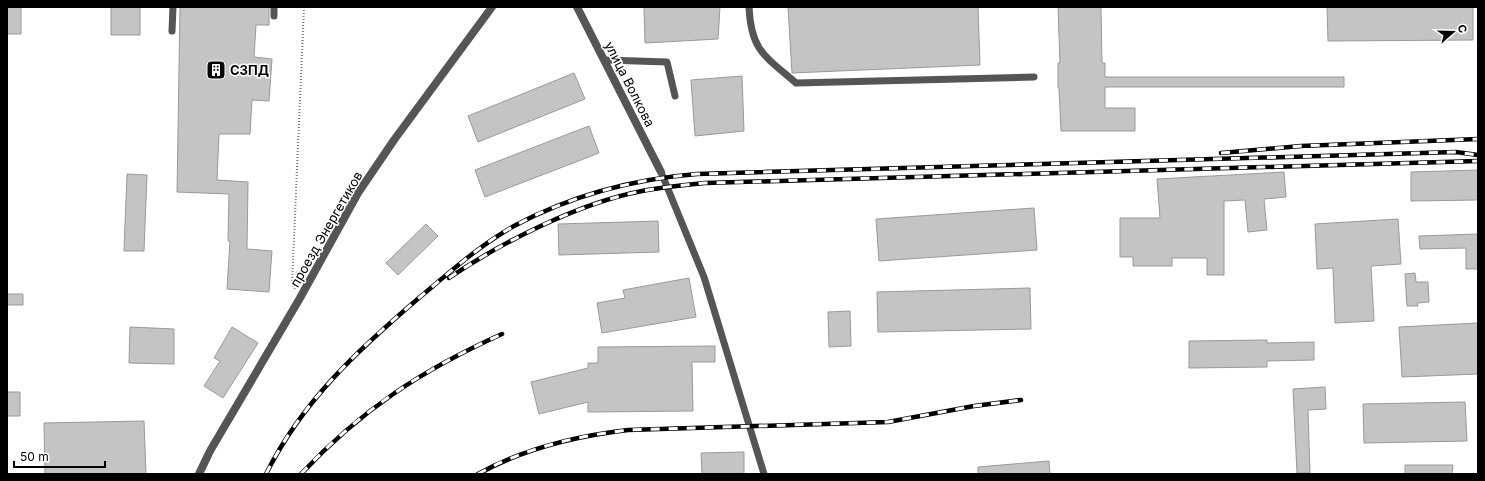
<svg xmlns="http://www.w3.org/2000/svg" width="1485" height="481" viewBox="0 0 1485 481" font-family="Inter,sans-serif">
<style>
.building{fill:#c4c4c4;stroke:#999}
.lines{fill:none;stroke-linecap:round;stroke-linejoin:round}
.path{stroke:#777;stroke-width:2;stroke-dasharray:1 2;stroke-linecap:butt}
.lane{stroke:#555;stroke-width:7}
.street{stroke:#555;stroke-width:8}
.rail-casing{stroke:#000;stroke-width:4.5}
.rail{stroke:#fff;stroke-width:3;stroke-dasharray:9;stroke-linecap:butt}
.labels{text-anchor:middle;stroke-width:3;stroke-linejoin:round;paint-order:stroke}
.poi-label{font-size:13px;font-weight:bold;fill:#000;stroke:#fff;text-anchor:start}
.street-label{font-size:13px;fill:#000;stroke:#fff}
</style>
<rect width="100%" height="100%" fill="#fff"/>
<!-- building -->
<path class="building" d="M 7,7 L 21,7 L 21,34 L 7,34 Z
M 111,7 L 140,7 L 140,35 L 111,35 Z
M 180,7 L 269,7 L 269,25 L 256,25 L 254,57 L 272,59 L 269,101 L 252,100 L 250,134 L 219,134 L 217,180 L 248,182 L 247,249 L 272,251 L 269,292 L 227,289 L 230,241 L 228,241 L 229,194 L 177,192 Z
M 644,7 L 720,7 L 718,39 L 645,43 Z
M 788,7 L 978,7 L 980,65 L 792,73 Z
M 1058,7 L 1101,7 L 1102,63 L 1105,63 L 1105,77 L 1344,77 L 1344,87 L 1105,87 L 1105,108 L 1135,108 L 1135,131 L 1061,131 L 1059,88 L 1058,88 L 1058,63 L 1060,63 Z
M 1327,7 L 1473,7 L 1473,40 L 1328,41 Z
M 574,73 L 585,99 L 478,142 L 468,116 Z
M 742,76 L 744,131 L 695,136 L 691,80 Z
M 589,126 L 599,153 L 485,197 L 475,170 Z
M 1478,170 L 1478,200 L 1411,201 L 1411,172 Z
M 1284,172 L 1286,197 L 1264,199 L 1267,230 L 1248,232 L 1245,200 L 1224,201 L 1224,275 L 1207,275 L 1207,258 L 1172,258 L 1172,266 L 1133,266 L 1133,257 L 1120,257 L 1120,218 L 1160,218 L 1157,179 Z
M 127,174 L 147,175 L 144,251 L 124,251 Z
M 1034,208 L 1037,250 L 879,261 L 876,219 Z
M 1398,219 L 1401,264 L 1371,266 L 1374,321 L 1335,323 L 1333,268 L 1317,269 L 1315,224 Z
M 658,221 L 659,252 L 559,255 L 558,224 Z
M 426,224 L 438,236 L 398,275 L 386,263 Z
M 1478,234 L 1478,269 L 1466,269 L 1466,248 L 1420,249 L 1419,236 Z
M 1415,273 L 1416,282 L 1428,282 L 1429,302 L 1417,303 L 1418,306 L 1407,306 L 1405,274 Z
M 689,278 L 696,317 L 602,333 L 597,303 L 625,298 L 623,290 Z
M 1030,288 L 1031,329 L 878,332 L 877,292 Z
M 7,294 L 23,294 L 23,305 L 7,305 Z
M 850,311 L 851,346 L 829,347 L 828,312 Z
M 1478,323 L 1478,374 L 1402,377 L 1399,327 Z
M 130,327 L 174,329 L 174,364 L 129,363 Z
M 232,327 L 258,343 L 223,398 L 204,386 L 220,361 L 214,358 Z
M 1267,340 L 1267,343 L 1314,342 L 1314,360 L 1267,361 L 1267,367 L 1189,368 L 1189,341 Z
M 715,346 L 715,362 L 692,362 L 693,411 L 588,412 L 588,402 L 539,414 L 531,382 L 588,368 L 588,363 L 598,363 L 598,347 Z
M 1325,387 L 1326,409 L 1308,410 L 1310,473 L 1297,473 L 1293,389 Z
M 7,392 L 20,392 L 20,416 L 7,416 Z
M 1465,402 L 1467,441 L 1364,443 L 1363,404 Z
M 144,421 L 146,474 L 45,474 L 44,423 Z
M 744,452 L 744,474 L 702,474 L 701,453 Z
M 1049,461 L 1050,474 L 978,474 L 978,467 Z
M 1405,465 L 1453,465 L 1452,474 L 1405,474 Z"/>
<g class="lines">
<!-- path -->
<path class="path" d="M 295,289 L 292,284 L 304,7"/>
<!-- lane -->
<path class="lane" d="M 749,7 C 751,51 765,56 796,83 L 1034,77
M 274,16 L 274,7
M 172,31 L 173,7
M 605,60 L 667,62 L 675,96
M 661,172 L 704,277 L 764,474"/>
<!-- street -->
<path class="street" d="M 577,7 L 661,172
M 199,474 L 210,451 L 300,298 L 358,193 L 394,140 L 492,7"/>
<!-- rail casing -->
<g class="rail-casing">
<path id="rail" d="M 1221,153 L 1301,146 L 1478,139
M 449,278 C 502,242 579,203 642,191 C 663,187 684,185 705,183 L 1478,161
M 266,474 C 303,400 358,350 420,297 C 450,272 480,245 514,226 C 570,196 634,179 697,174 L 1456,152 L 1478,155
M 301,474 C 361,410 422,370 502,334
M 478,474 C 525,448 576,436 628,430 L 888,422 L 974,406 L 1021,400"/>
</g>
<!-- rail -->
<use href="#rail" class="rail"/>
</g>
<!-- icons -->
<defs>
<g id="building-square" transform="scale(1)"><rect x="-9" y="-9" width="18" height="18" rx="4" fill="#000" stroke="#fff"/><path d="M-4-6H4V6H1V3H-1V6H-4ZM-2.5-4.3h1.7v1.8h-1.7ZM.8-4.3h1.7v1.8H.8ZM-2.5-1h1.7V.8h-1.7ZM.8-1h1.7V.8H.8Z" fill="#fff"/></g>
</defs>
<g fill-rule="evenodd">
<use href="#building-square" x="216" y="70"/>
</g>
<g class="labels">
<!-- poi labels -->
<g class="poi-label">
<text x="230" y="75">СЗПД</text>
</g>
<!-- street labels -->
<g class="street-label">
<text transform="translate(630 84) rotate(63)" y="5">улица Волкова</text>
<text transform="translate(326 229) rotate(-60)" y="5">проезд Энергетиков</text>
</g>
</g>
<!-- border -->
<rect width="1485" height="481" fill="none" stroke="#000000" stroke-width="16"/>
<!-- north arrow -->
<g transform="translate(1453 32) rotate(70)" stroke="#ffffff" stroke-width="3" paint-order="stroke">
<path d="M0-3L7 15L0 10L-7 15Z" fill="#000000"/>
<text y="-6" font-size="11" font-weight="bold" text-anchor="middle" fill="#000000">С</text>
</g>
<!-- scale -->
<path d="M14 461v6h91v-6" fill="none" stroke="#000000" stroke-width="2"/>
<text x="20" y="461" font-size="12" fill="#000000" stroke="#ffffff" stroke-width="3" paint-order="stroke">50 m</text>
</svg>
